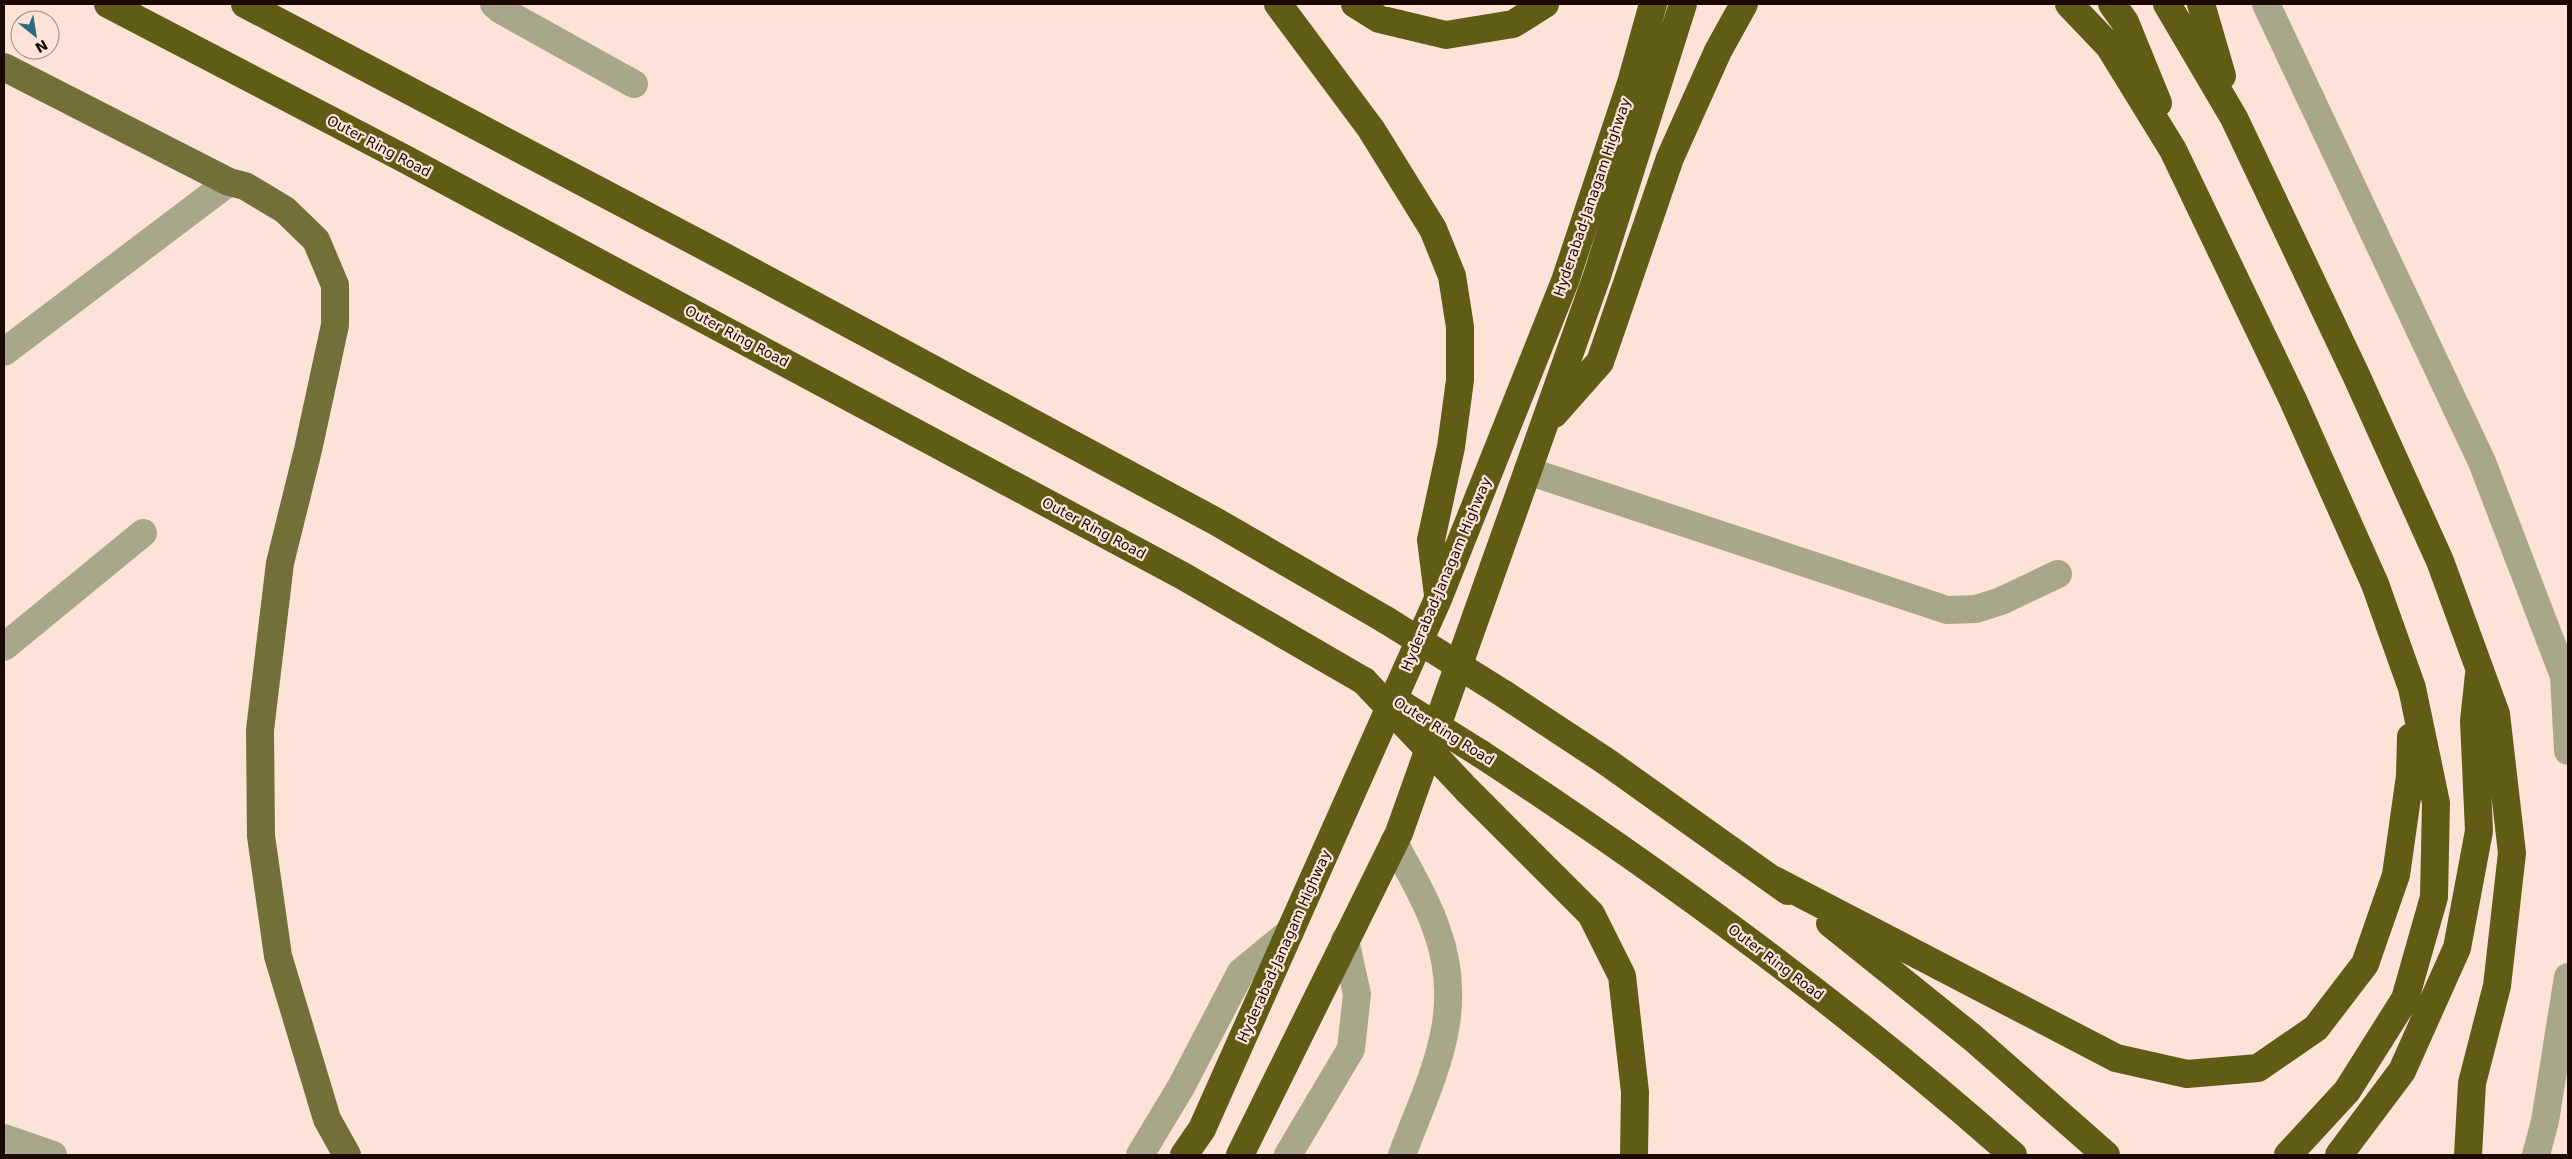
<svg xmlns="http://www.w3.org/2000/svg" width="2572" height="1159" viewBox="0 0 2572 1159" font-family="'DejaVu Sans',sans-serif">
<style>
.lines{fill:none;stroke-linecap:round;stroke-linejoin:round}
.minor{stroke:#a8a78a;stroke-width:28}
.major{stroke:#736f39;stroke-width:28}
.highway{stroke:#605b15;stroke-width:28}
.highway-bridge{stroke:#605b15;stroke-width:28}
.labels{text-anchor:middle;stroke-width:4.5;stroke-linejoin:round;paint-order:stroke}
.street-label{font-size:14px;fill:#1c0802;stroke:#fce2d7}
</style>
<rect width="100%" height="100%" fill="#fce2d7"/>
<g class="lines">
<!-- minor -->
<path class="minor" d="M 494,4 L 501,10 L 634,84
M 2266,4 L 2482,462 L 2564,676 L 2568,751
M 4,352 L 229,182
M 1528,471 L 1947,610 L 1976,609 L 2001,601 L 2058,574
M 4,647 L 143,533
M 1394,842 C 1408,870 1426,898 1436,928 C 1468,1013 1431,1077 1402,1155
M 4,1138 L 53,1155
M 1140,1155 L 1181,1087 L 1241,972 L 1290,932
M 1288,1155 L 1351,1049 L 1357,994 L 1345,940
M 2536,1155 L 2545,1121 L 2568,977"/>
<!-- major -->
<path class="major" d="M 4,67 L 229,182 L 245,186 L 285,210 L 316,240 L 335,285 L 335,325 L 308,450 L 280,563 L 260,730 L 261,836 L 278,956 L 327,1119 L 347,1155"/>
<!-- highway -->
<path class="highway" d="M 108,4 L 405,159 L 1183,576 L 1364,681
M 245,4 L 719,254 L 1215,521 L 1386,620
M 1278,4 L 1371,129 L 1433,229 L 1452,276 L 1460,327 L 1460,380 L 1451,447 L 1431,540 L 1438,595
M 1355,4 L 1379,19 L 1446,35 L 1513,24 L 1545,4
M 2069,4 L 2109,46 L 2173,150 L 2293,400 L 2375,584 L 2412,688 L 2436,803 L 2434,897 L 2405,999 L 2347,1091 L 2288,1155
M 2112,4 L 2125,22 L 2158,103
M 2167,4 L 2234,118 L 2356,375 L 2440,561 L 2496,714 L 2512,853 L 2497,986 L 2472,1083 L 2468,1155
M 2201,4 L 2222,76
M 1554,414 L 1600,362 L 1670,158 L 1718,51 L 1744,4
M 1504,694 L 1607,762 L 1788,891
M 1481,754 C 1667,876 1847,1008 2013,1155
M 1468,791 L 1591,914 L 1622,976 L 1635,1092 L 1634,1155
M 1774,880 L 2116,1058 L 2187,1074 L 2258,1068 L 2316,1028 L 2365,964 L 2396,875 L 2410,776 L 2411,737
M 1830,923 L 1973,1038 L 2106,1155
M 1184,1155 L 1202,1129 L 1438,599 L 1565,281 L 1631,83 L 1653,4
M 1240,1155 L 1399,833 L 1597,276 L 1683,4
M 2339,1155 L 2402,1071 L 2457,948 L 2479,831 L 2474,721 L 2479,674"/>
<!-- highway-bridge -->
<path class="highway-bridge" d="M 1386,620 L 1504,694
M 1364,681 L 1468,791
M 1396,701 L 1481,754"/>
</g>
<g class="labels">
<!-- street labels -->
<g class="street-label">
<text transform="translate(379 146) rotate(28)" y="5">Outer Ring Road</text>
<text transform="translate(1592 197) rotate(-71)" y="5">Hyderabad-Janagam Highway</text>
<text transform="translate(737 336) rotate(28)" y="5">Outer Ring Road</text>
<text transform="translate(1094 528) rotate(28)" y="5">Outer Ring Road</text>
<text transform="translate(1446 574) rotate(-67)" y="5">Hyderabad-Janagam Highway</text>
<text transform="translate(1444 731) rotate(32)" y="5">Outer Ring Road</text>
<text transform="translate(1284 946) rotate(-66)" y="5">Hyderabad-Janagam Highway</text>
<text transform="translate(1776 962) rotate(37)" y="5">Outer Ring Road</text>
</g>
</g>
<!-- border -->
<rect width="2572" height="1159" fill="none" stroke="#1c0802" stroke-width="10"/>
<!-- north arrow -->
<g transform="translate(35 35) rotate(150)"><circle r="24" fill="#fce2d7" stroke="#a28b82"/>
<path d="M0-4L9 19L0 12L-9 19Z" fill="#2e6b81"/>
<text y="-8" font-size="14" font-weight="bold" text-anchor="middle" fill="#1c0802">N</text>
</g>
</svg>
